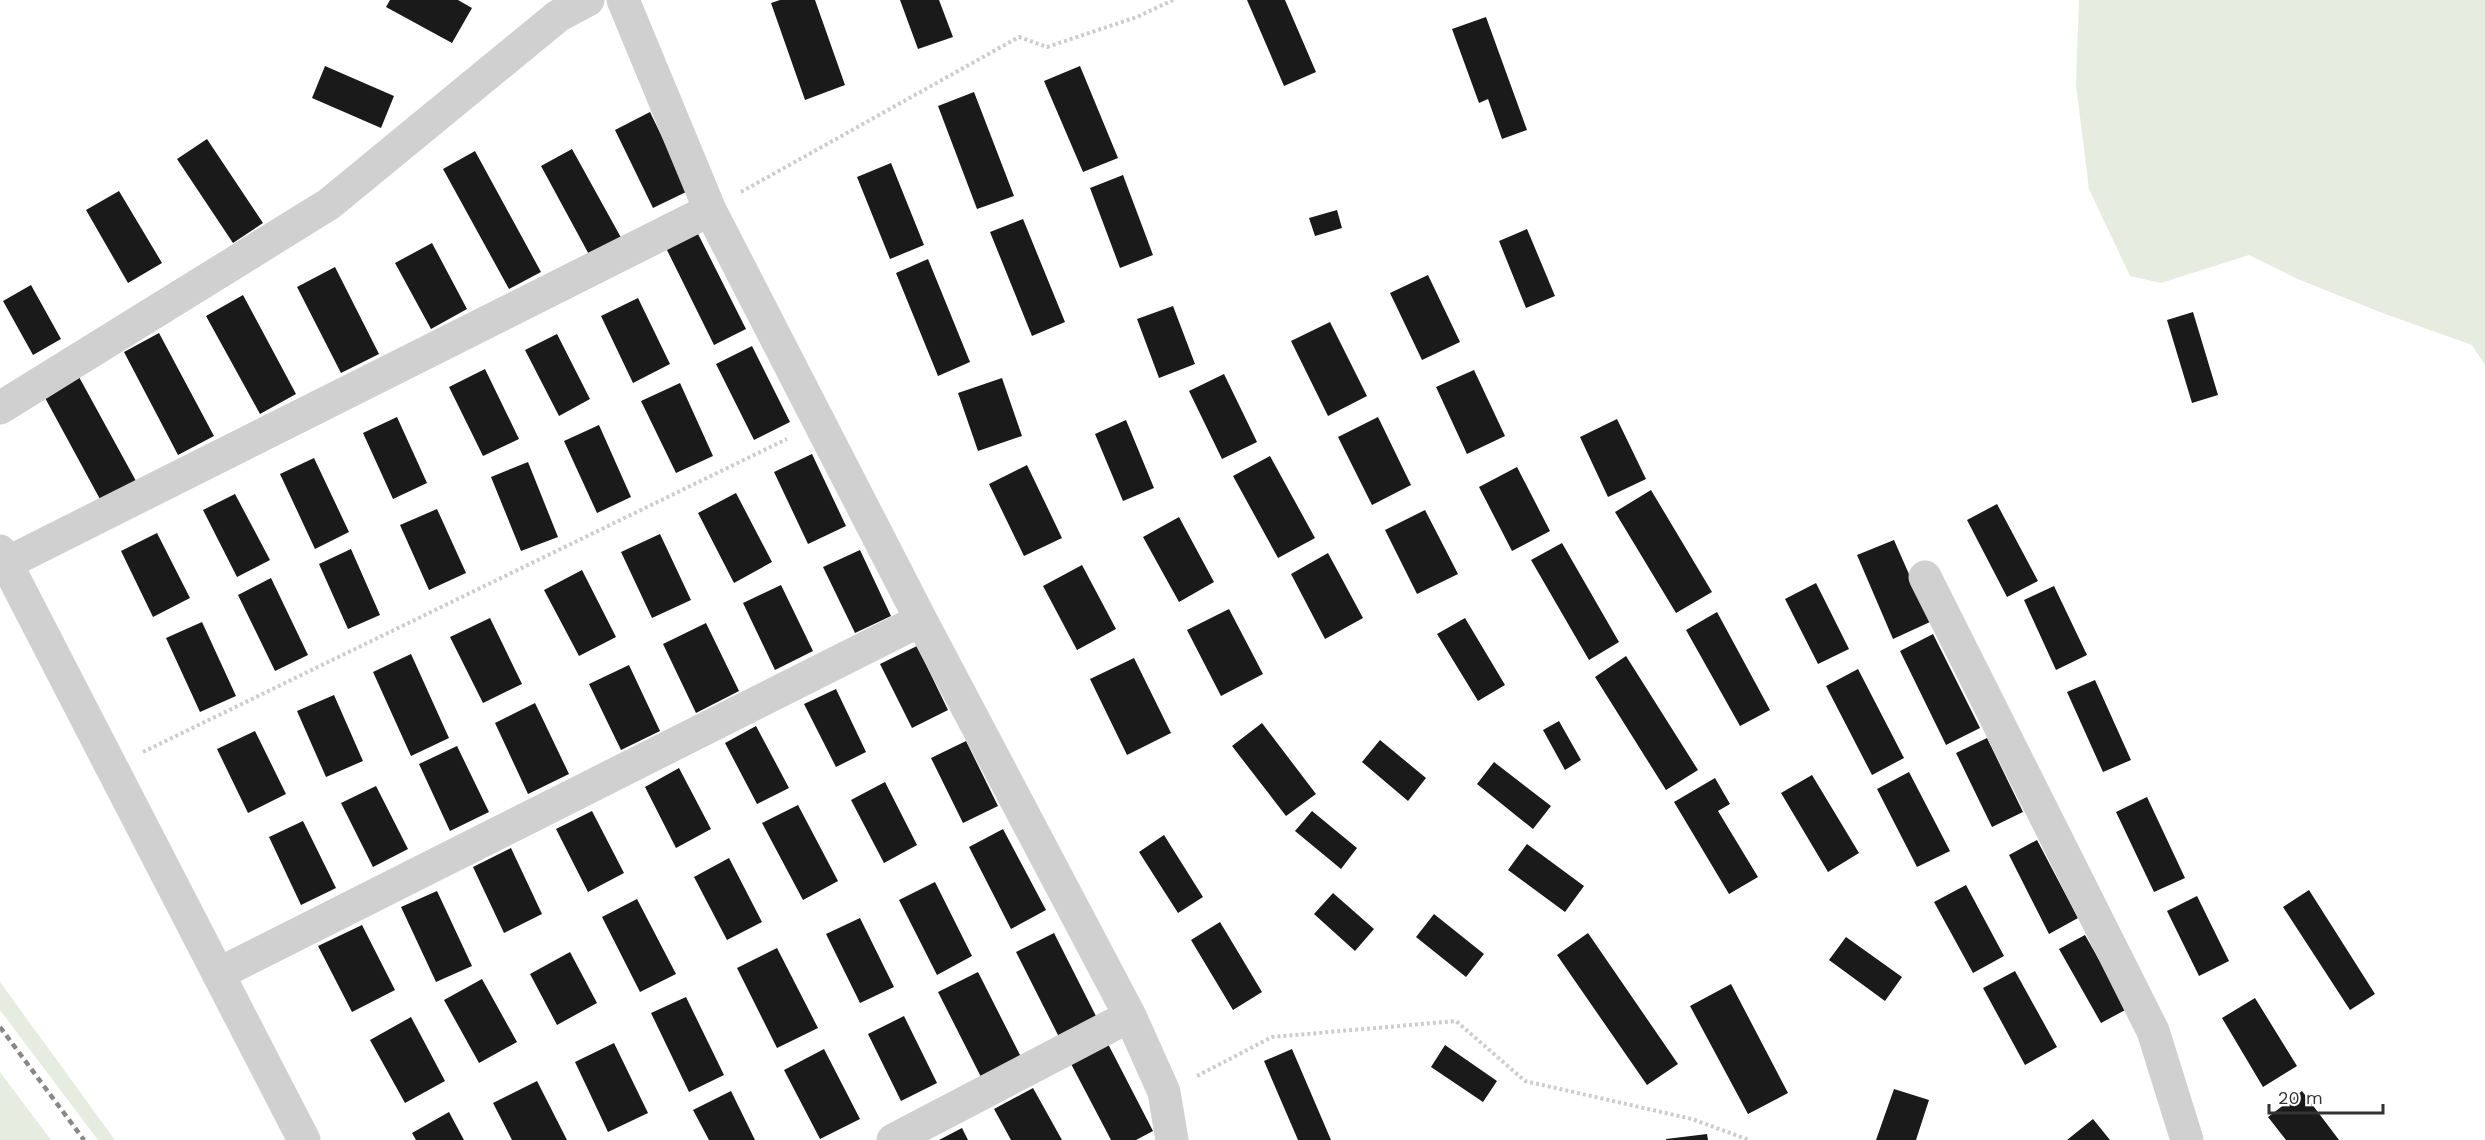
<svg xmlns="http://www.w3.org/2000/svg" width="2485" height="1140" viewBox="0 0 2485 1140" font-family="'Work Sans',sans-serif">
<style>
.green{fill:#e6ecdf}
.building{fill:#1a1a1a}
.lines{fill:none;stroke-linecap:round;stroke-linejoin:round}
.path{stroke:#cdcdcd;stroke-width:4;stroke-dasharray:3 3;stroke-linecap:butt}
.minor{stroke:#d0d0d0;stroke-width:33}
.rail{stroke:#888;stroke-width:4.5;stroke-dasharray:6 4.5;stroke-linecap:butt}
</style>
<rect width="100%" height="100%" fill="#fff"/>
<!-- green -->
<path class="green" d="M 2079,0 L 2485,0 L 2485,365 L 2472,345 L 2385,314 L 2300,280 L 2249,255 L 2161,283 L 2130,276 L 2089,189 L 2076,85 Z
M 0,982 L 115,1140 L 98,1140 L 0,1010 Z
M 0,1072 L 51,1140 L 0,1140 Z"/>
<!-- building -->
<path class="building" d="M 390,0 L 458,0 L 472,8 L 452,43 L 386,7 Z
M 780,0 L 815,0 L 845,85 L 805,100 L 771,3 Z
M 900,0 L 939,0 L 953,37 L 918,49 Z
M 1247,0 L 1285,0 L 1316,72 L 1284,86 Z
M 1486,17 L 1527,130 L 1502,139 L 1488,99 L 1479,103 L 1452,29 Z
M 325,66 L 394,96 L 381,128 L 312,98 Z
M 1080,66 L 1118,158 L 1083,172 L 1044,81 Z
M 974,92 L 1014,196 L 977,209 L 938,106 Z
M 650,112 L 688,191 L 653,208 L 615,130 Z
M 207,139 L 263,223 L 233,243 L 177,159 Z
M 572,149 L 624,243 L 592,260 L 541,166 Z
M 475,151 L 541,272 L 509,289 L 443,169 Z
M 891,163 L 924,245 L 890,259 L 857,177 Z
M 1123,175 L 1153,255 L 1120,268 L 1090,188 Z
M 119,191 L 162,263 L 128,283 L 86,210 Z
M 1337,210 L 1342,228 L 1315,236 L 1309,218 Z
M 1023,219 L 1065,322 L 1032,336 L 990,232 Z
M 695,228 L 746,329 L 714,345 L 664,244 Z
M 1527,229 L 1555,296 L 1526,308 L 1499,241 Z
M 432,243 L 467,309 L 431,329 L 395,263 Z
M 928,259 L 970,362 L 938,376 L 896,273 Z
M 335,267 L 379,354 L 341,373 L 297,287 Z
M 1428,275 L 1460,342 L 1422,360 L 1390,293 Z
M 31,285 L 61,339 L 33,355 L 3,301 Z
M 243,295 L 296,394 L 260,414 L 206,316 Z
M 638,298 L 670,364 L 633,383 L 601,316 Z
M 1173,306 L 1195,364 L 1159,378 L 1137,319 Z
M 2193,312 L 2218,395 L 2192,403 L 2167,320 Z
M 1330,322 L 1367,396 L 1328,416 L 1291,341 Z
M 159,333 L 214,436 L 178,455 L 124,352 Z
M 557,334 L 590,399 L 559,416 L 525,350 Z
M 752,346 L 790,422 L 754,440 L 716,364 Z
M 485,369 L 519,439 L 483,456 L 449,387 Z
M 1474,370 L 1505,436 L 1467,454 L 1436,387 Z
M 1224,374 L 1257,442 L 1222,459 L 1189,391 Z
M 79,377 L 136,481 L 101,501 L 44,396 Z
M 1002,378 L 1022,436 L 978,451 L 958,393 Z
M 680,383 L 713,456 L 676,473 L 641,401 Z
M 397,417 L 427,483 L 393,499 L 363,433 Z
M 1378,417 L 1411,485 L 1372,505 L 1338,437 Z
M 1617,419 L 1646,479 L 1608,497 L 1580,437 Z
M 1126,420 L 1154,488 L 1123,501 L 1095,434 Z
M 599,425 L 631,497 L 597,513 L 564,441 Z
M 812,454 L 846,526 L 808,544 L 774,472 Z
M 1270,456 L 1315,538 L 1278,558 L 1233,476 Z
M 314,458 L 349,532 L 315,549 L 280,474 Z
M 528,462 L 558,537 L 521,551 L 491,477 Z
M 1027,465 L 1062,538 L 1024,556 L 989,484 Z
M 1517,467 L 1550,531 L 1512,551 L 1479,487 Z
M 1651,490 L 1712,592 L 1676,613 L 1615,512 Z
M 736,493 L 772,562 L 734,583 L 698,513 Z
M 235,494 L 270,560 L 237,577 L 203,510 Z
M 1997,504 L 2038,581 L 2007,597 L 1967,520 Z
M 437,509 L 466,573 L 429,590 L 400,525 Z
M 1425,510 L 1458,574 L 1417,594 L 1385,530 Z
M 1179,517 L 1214,582 L 1179,602 L 1143,537 Z
M 157,533 L 190,598 L 153,617 L 121,551 Z
M 660,534 L 691,600 L 652,618 L 621,552 Z
M 1894,540 L 1930,622 L 1893,639 L 1857,555 Z
M 1562,543 L 1619,642 L 1589,660 L 1531,560 Z
M 351,549 L 380,615 L 348,629 L 319,564 Z
M 860,550 L 891,616 L 855,633 L 823,567 Z
M 1328,553 L 1363,618 L 1325,639 L 1291,574 Z
M 1082,565 L 1116,629 L 1077,650 L 1043,586 Z
M 582,570 L 616,637 L 579,656 L 544,590 Z
M 271,578 L 308,655 L 275,671 L 238,595 Z
M 1816,583 L 1849,649 L 1818,664 L 1785,599 Z
M 781,585 L 813,651 L 775,670 L 743,603 Z
M 2054,586 L 2087,655 L 2056,670 L 2024,600 Z
M 1229,609 L 1263,674 L 1221,696 L 1187,630 Z
M 1717,612 L 1770,710 L 1740,726 L 1686,630 Z
M 490,618 L 522,684 L 483,703 L 450,637 Z
M 1465,618 L 1505,685 L 1478,701 L 1437,634 Z
M 202,622 L 236,696 L 200,712 L 166,638 Z
M 706,623 L 739,691 L 696,713 L 663,644 Z
M 1933,634 L 1980,728 L 1946,745 L 1900,651 Z
M 917,646 L 948,710 L 912,728 L 880,664 Z
M 411,654 L 449,738 L 411,756 L 373,672 Z
M 1626,656 L 1698,770 L 1666,790 L 1595,677 Z
M 1134,658 L 1171,733 L 1127,755 L 1090,679 Z
M 629,665 L 660,731 L 621,750 L 589,684 Z
M 1858,669 L 1904,758 L 1872,775 L 1826,686 Z
M 2095,680 L 2131,760 L 2103,772 L 2067,692 Z
M 836,689 L 866,752 L 836,767 L 804,704 Z
M 334,695 L 363,761 L 326,777 L 297,711 Z
M 535,703 L 569,774 L 528,794 L 495,723 Z
M 1559,721 L 1581,760 L 1565,770 L 1543,730 Z
M 1262,723 L 1316,794 L 1286,816 L 1232,746 Z
M 756,726 L 789,788 L 757,804 L 725,743 Z
M 255,731 L 286,794 L 248,813 L 217,749 Z
M 1987,738 L 2023,812 L 1992,827 L 1956,753 Z
M 1380,740 L 1426,778 L 1408,801 L 1362,762 Z
M 966,741 L 998,806 L 963,823 L 931,758 Z
M 457,746 L 489,812 L 450,831 L 419,764 Z
M 1494,762 L 1551,806 L 1533,829 L 1477,784 Z
M 679,768 L 711,829 L 676,848 L 645,787 Z
M 1909,772 L 1950,851 L 1917,867 L 1877,789 Z
M 1812,775 L 1859,853 L 1828,872 L 1781,793 Z
M 1715,778 L 1730,804 L 1718,811 L 1758,877 L 1729,894 L 1674,802 Z
M 885,782 L 917,845 L 884,863 L 851,800 Z
M 376,786 L 408,849 L 373,867 L 341,803 Z
M 2147,797 L 2185,878 L 2154,892 L 2116,812 Z
M 798,805 L 838,881 L 803,900 L 762,823 Z
M 592,811 L 624,873 L 588,892 L 556,829 Z
M 1312,811 L 1357,848 L 1341,869 L 1295,831 Z
M 303,821 L 336,888 L 301,905 L 269,837 Z
M 1003,829 L 1046,910 L 1011,929 L 969,847 Z
M 1164,835 L 1203,897 L 1178,913 L 1139,852 Z
M 2037,840 L 2078,918 L 2049,934 L 2009,855 Z
M 1527,844 L 1584,886 L 1565,912 L 1508,870 Z
M 511,848 L 542,914 L 504,933 L 473,867 Z
M 729,858 L 762,922 L 727,940 L 694,877 Z
M 935,882 L 972,956 L 937,975 L 899,900 Z
M 1966,885 L 2004,956 L 1973,973 L 1934,902 Z
M 2309,890 L 2375,994 L 2350,1010 L 2283,907 Z
M 437,891 L 472,966 L 436,982 L 401,907 Z
M 1333,893 L 1374,929 L 1355,951 L 1314,914 Z
M 2197,896 L 2229,961 L 2199,976 L 2167,911 Z
M 637,899 L 676,974 L 640,992 L 602,917 Z
M 1434,914 L 1484,954 L 1466,977 L 1416,937 Z
M 860,918 L 894,987 L 860,1003 L 826,934 Z
M 1220,922 L 1262,992 L 1233,1010 L 1191,940 Z
M 362,925 L 395,990 L 352,1012 L 318,946 Z
M 1054,933 L 1099,1022 L 1061,1041 L 1016,952 Z
M 1588,933 L 1678,1064 L 1647,1085 L 1557,955 Z
M 2085,935 L 2127,1009 L 2101,1023 L 2059,949 Z
M 1846,937 L 1902,977 L 1885,1001 L 1829,960 Z
M 777,948 L 818,1028 L 777,1048 L 737,968 Z
M 570,952 L 597,1003 L 557,1025 L 530,974 Z
M 2015,971 L 2057,1047 L 2025,1065 L 1983,988 Z
M 978,972 L 1021,1057 L 981,1077 L 938,992 Z
M 482,979 L 517,1042 L 479,1063 L 444,1000 Z
M 1731,984 L 1788,1093 L 1748,1114 L 1690,1006 Z
M 686,997 L 724,1075 L 689,1092 L 651,1013 Z
M 2255,998 L 2297,1066 L 2263,1087 L 2222,1018 Z
M 904,1016 L 937,1083 L 901,1101 L 868,1034 Z
M 411,1017 L 445,1081 L 405,1103 L 370,1040 Z
M 1107,1042 L 1153,1131 L 1136,1140 L 1111,1140 L 1070,1062 Z
M 614,1043 L 648,1113 L 608,1132 L 575,1062 Z
M 1445,1045 L 1497,1081 L 1483,1102 L 1431,1067 Z
M 824,1049 L 860,1119 L 820,1139 L 784,1070 Z
M 1292,1049 L 1331,1140 L 1298,1140 L 1264,1061 Z
M 537,1081 L 567,1140 L 512,1140 L 493,1103 Z
M 1033,1088 L 1062,1140 L 1011,1140 L 994,1109 Z
M 1894,1089 L 1929,1100 L 1916,1140 L 1876,1140 Z
M 731,1091 L 755,1140 L 709,1140 L 693,1110 Z
M 2302,1091 L 2339,1140 L 2286,1140 L 2268,1117 Z
M 449,1112 L 464,1140 L 416,1140 L 412,1133 Z
M 2093,1119 L 2110,1140 L 2067,1140 Z
M 962,1128 L 968,1140 L 939,1140 Z
M 1707,1134 L 1708,1140 L 1666,1140 L 1666,1139 Z"/>
<g class="lines">
<!-- path -->
<path class="path" d="M 741,192 L 1019,37 L 1047,47 L 1137,17 L 1173,0
M 143,752 L 787,439
M 1197,1076 L 1272,1037 L 1456,1021 L 1525,1081 L 1692,1119 L 1749,1140"/>
<!-- minor -->
<path class="minor" d="M 623,0 L 710,210 L 921,620 L 1130,1016 L 1164,1092 L 1172,1140
M 0,408 L 329,204 L 558,16 L 588,0
M 0,551 L 304,1140
M 7,563 L 710,210
M 1925,577 L 2153,1031 L 2187,1140
M 218,974 L 921,620
M 893,1140 L 1130,1016"/>
<!-- rail -->
<path class="rail" d="M 0,1027 L 84,1140"/>
</g>
<!-- scale -->
<path d="M2269 1104v9h114v-9" fill="none" stroke="#333333" stroke-width="3"/>
<text x="2278" y="1104" font-size="18" fill="#333333" stroke="#ffffff" stroke-width="4.5" paint-order="stroke">20 m</text>
</svg>
